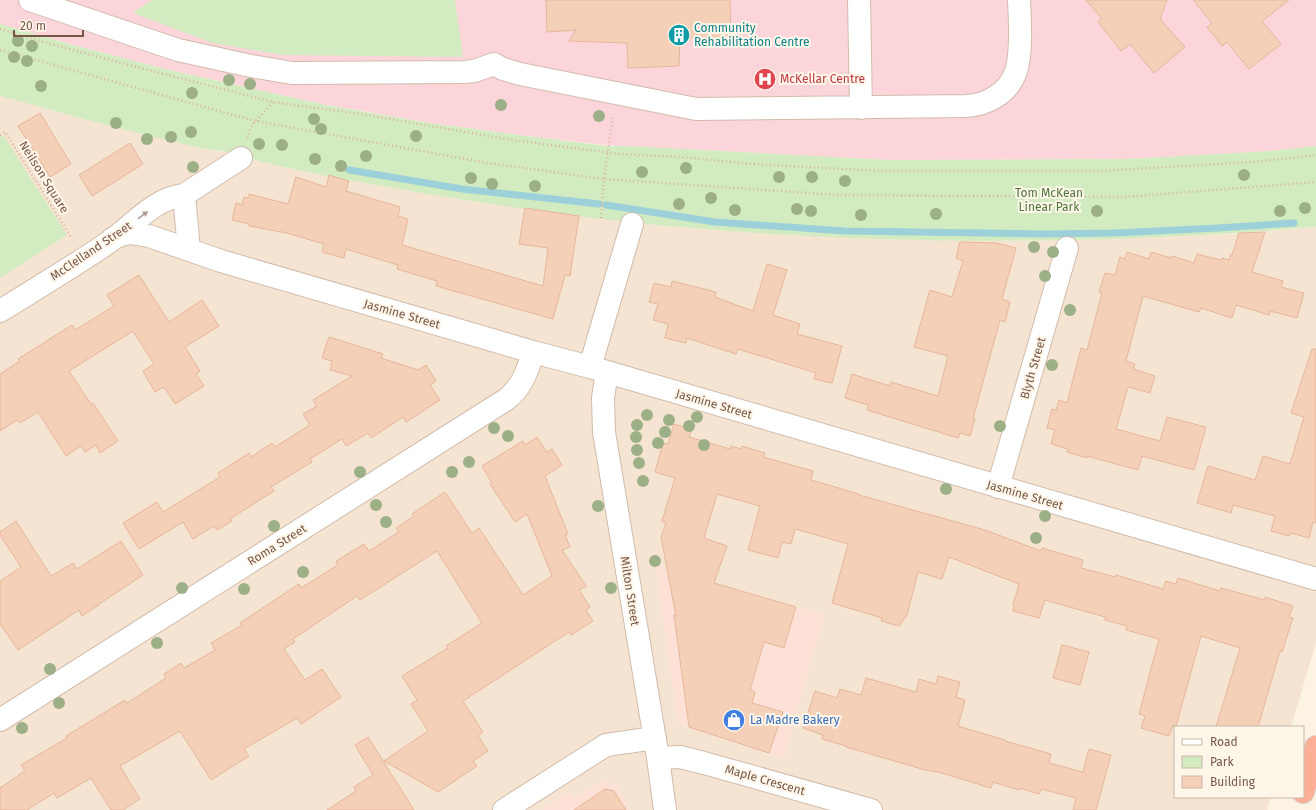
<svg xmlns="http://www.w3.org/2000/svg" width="1316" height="810" viewBox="0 0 1316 810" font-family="'Fira Sans',sans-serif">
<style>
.residential{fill:#f5e4d1}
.commercial{fill:#fee1d6}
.medical{fill:#fcd5da}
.green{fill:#d3ebc0}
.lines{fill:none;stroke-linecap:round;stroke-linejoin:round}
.stream{stroke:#9cd1da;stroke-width:7}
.building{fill:#f4d0b9;stroke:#e7b699}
.minor-casing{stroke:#d1bcac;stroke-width:24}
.highway-casing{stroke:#dbd4cf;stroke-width:24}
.path{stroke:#d9b39c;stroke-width:2.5;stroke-dasharray:1 3;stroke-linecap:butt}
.minor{stroke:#fff;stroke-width:22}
.highway{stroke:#fbaf96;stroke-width:22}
.tree{fill:#9daf87}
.oneway{fill:#ad9b91}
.labels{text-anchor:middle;stroke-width:4;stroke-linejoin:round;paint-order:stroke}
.culture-label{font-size:12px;fill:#0d838f;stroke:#fff6ea;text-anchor:start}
.health-label{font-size:12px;fill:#be3a42;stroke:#fff6ea;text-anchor:start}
.street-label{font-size:12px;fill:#765848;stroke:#fff6ea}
.park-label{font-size:12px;fill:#4e773c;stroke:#fff6ea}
.shop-label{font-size:12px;fill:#366cbe;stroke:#fff6ea;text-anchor:start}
</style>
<rect width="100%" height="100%" fill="#fdf3e3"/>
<!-- residential -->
<path class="residential" d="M 0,96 L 116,127 L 205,149 L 225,152 L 278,166 L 363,183 L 668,226 L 771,234 L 879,239 L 1041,241 L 1236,234 L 1316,227 L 1316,643 L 1291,727 L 1175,727 L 1175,797 L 1271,797 L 1267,810 L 0,810 Z"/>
<!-- commercial -->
<path class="commercial" d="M 656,566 L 824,615 L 784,758 L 678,724 Z
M 601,782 L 616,784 L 631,810 L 542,810 L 570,792 L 575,799 Z"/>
<!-- medical -->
<path class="medical" d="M 0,0 L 1316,0 L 1316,146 L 1270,151 L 1128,159 L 890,160 L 627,146 L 605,145 L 526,136 L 430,123 L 363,111 L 326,105 L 165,69 L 73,45 L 0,24 Z"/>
<!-- green -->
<path class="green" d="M 152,0 L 455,0 L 463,57 L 282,55 L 212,43 L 133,13 Z
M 0,24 L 73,45 L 165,69 L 326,105 L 430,123 L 526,136 L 608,146 L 627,146 L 890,160 L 1128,159 L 1270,151 L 1316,146 L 1316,227 C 1101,245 884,246 668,226 C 567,216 464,201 364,183 C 336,178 307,172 279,166 C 261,162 244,156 227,152 C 218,150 209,150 201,148 C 133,133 67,114 0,96 Z
M 3,135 L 67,235 L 0,278 L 0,137 Z"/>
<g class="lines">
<!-- stream -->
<path class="stream" d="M 349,170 L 462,189 L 599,204
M 606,205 L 715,222 L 845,231 L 1043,234 L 1115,233 L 1218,228 L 1294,223"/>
</g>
<!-- building -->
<path class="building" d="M 546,0 L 730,0 L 731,38 L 680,37 L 679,66 L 628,68 L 627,43 L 569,41 L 576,30 L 547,32 Z
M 1086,0 L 1167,0 L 1160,19 L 1185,47 L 1154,73 L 1130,44 L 1121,51 L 1098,22 L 1102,19 Z
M 1193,0 L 1289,0 L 1262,21 L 1281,44 L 1249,69 L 1227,42 L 1222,46 L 1207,27 L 1212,23 Z
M 40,113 L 71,164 L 50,177 L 18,126 Z
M 130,143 L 143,164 L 92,196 L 79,175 Z
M 329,175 L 349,181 L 346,191 L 400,207 L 398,216 L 408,219 L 402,245 L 543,286 L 548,248 L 519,244 L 525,208 L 579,216 L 570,276 L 565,275 L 553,319 L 436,286 L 437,281 L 397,269 L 398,265 L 346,249 L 344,258 L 322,252 L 324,244 L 287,233 L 249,226 L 249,224 L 232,220 L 236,203 L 242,205 L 244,197 L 248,198 L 249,194 L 288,204 L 296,177 L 326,187 Z
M 1265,232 L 1252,272 L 1283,281 L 1281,287 L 1304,293 L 1297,318 L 1270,311 L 1269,315 L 1236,305 L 1232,318 L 1201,308 L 1199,312 L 1143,296 L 1126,361 L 1135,364 L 1133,369 L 1155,376 L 1150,393 L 1128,387 L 1116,429 L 1160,441 L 1167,417 L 1206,427 L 1194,470 L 1142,456 L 1138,470 L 1087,456 L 1087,458 L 1067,452 L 1068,449 L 1051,444 L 1055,430 L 1047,428 L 1052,409 L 1056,410 L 1059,400 L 1067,403 L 1081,348 L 1087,350 L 1102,293 L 1099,292 L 1105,273 L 1115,275 L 1120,257 L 1125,259 L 1127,252 L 1149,259 L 1151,252 L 1171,258 L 1172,256 L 1194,263 L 1197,254 L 1221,260 L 1222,258 L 1229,260 L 1231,254 L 1232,255 L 1239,233 Z
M 960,242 L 997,243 L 1016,248 L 1002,299 L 1010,302 L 1005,322 L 1000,320 L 973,418 L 975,419 L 970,436 L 960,433 L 958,438 L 867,410 L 868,405 L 845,398 L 852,374 L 890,386 L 891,382 L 938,396 L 948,356 L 914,347 L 930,290 L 952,297 L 963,261 L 956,258 Z
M 767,264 L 787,270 L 773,315 L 800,324 L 797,334 L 842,346 L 832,383 L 814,379 L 816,373 L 738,349 L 736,354 L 687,338 L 686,343 L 665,338 L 668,324 L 653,320 L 658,304 L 649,302 L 654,283 L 671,287 L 672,281 L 716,292 L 715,297 L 753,311 Z
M 139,275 L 169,322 L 202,300 L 219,326 L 185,347 L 200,371 L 196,374 L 204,386 L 175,404 L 164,387 L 155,392 L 143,371 L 154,364 L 133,331 L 69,371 L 91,404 L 93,403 L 118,441 L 100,453 L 96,445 L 85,452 L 81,446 L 66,456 L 38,412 L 20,423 L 17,420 L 0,431 L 0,374 L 20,361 L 18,359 L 72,325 L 75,330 L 114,306 L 107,295 Z
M 329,337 L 383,354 L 381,358 L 418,370 L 426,365 L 436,381 L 430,385 L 440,400 L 406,422 L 403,417 L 371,438 L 368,433 L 346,446 L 342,439 L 310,459 L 312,462 L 271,487 L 274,491 L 230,519 L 232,521 L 217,530 L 214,526 L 193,539 L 183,522 L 139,549 L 123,523 L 157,502 L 163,512 L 220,477 L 218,473 L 249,453 L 251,457 L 272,443 L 275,447 L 310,425 L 303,414 L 317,406 L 313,400 L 352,376 L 330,370 L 332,361 L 322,358 Z
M 1312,349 L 1316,349 L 1316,523 L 1313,522 L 1309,538 L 1291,533 L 1289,536 L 1271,531 L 1275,516 L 1233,505 L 1231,513 L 1197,503 L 1208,466 L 1255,480 L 1263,456 L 1290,464 L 1304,417 L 1291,413 Z
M 674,424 L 692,429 L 689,437 L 730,449 L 731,446 L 741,449 L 742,446 L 765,453 L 763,457 L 813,471 L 811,480 L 859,494 L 859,495 L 985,530 L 1041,551 L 1042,548 L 1083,560 L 1081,568 L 1115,577 L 1116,575 L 1163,589 L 1166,581 L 1176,584 L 1178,578 L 1220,591 L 1221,588 L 1265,600 L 1265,597 L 1293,606 L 1289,617 L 1293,618 L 1282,652 L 1280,651 L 1258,727 L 1216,727 L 1240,648 L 1201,636 L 1176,726 L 1173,725 L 1169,736 L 1141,728 L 1145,716 L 1139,714 L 1159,639 L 1126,630 L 1127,626 L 1105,620 L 1105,617 L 1045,600 L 1039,618 L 1013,611 L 1014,606 L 1013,605 L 1019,584 L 949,557 L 942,579 L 918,572 L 907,615 L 899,626 L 881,621 L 882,618 L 832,603 L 848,544 L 795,529 L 791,544 L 782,542 L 778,558 L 748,550 L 760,506 L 717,494 L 704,538 L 727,546 L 714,583 L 796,607 L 784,648 L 764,642 L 750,690 L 755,692 L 752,703 L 783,712 L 769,753 L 689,727 L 674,615 L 676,616 L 661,537 L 666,523 L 662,521 L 675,478 L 655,472 L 663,443 L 668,444 Z
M 537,437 L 547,452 L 552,449 L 562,465 L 545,476 L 568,534 L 565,535 L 570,547 L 562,550 L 586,586 L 579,590 L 590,607 L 586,610 L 593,621 L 571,635 L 569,632 L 463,701 L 483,732 L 478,736 L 488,751 L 473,761 L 477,766 L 438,792 L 384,761 L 428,731 L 411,704 L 417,700 L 402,676 L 448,648 L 446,646 L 482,623 L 437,551 L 360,600 L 357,596 L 293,639 L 295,642 L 284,649 L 305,680 L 322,669 L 341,697 L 301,724 L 297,718 L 244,749 L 249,756 L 211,780 L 180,731 L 120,766 L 140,799 L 123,810 L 111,810 L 91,778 L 57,798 L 54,793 L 27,810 L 0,810 L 0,788 L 25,771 L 21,765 L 67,738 L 66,736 L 125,700 L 127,703 L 166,678 L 164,674 L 181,663 L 184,668 L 215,650 L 211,643 L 242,625 L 240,623 L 299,584 L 301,588 L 338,565 L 336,561 L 364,544 L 369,551 L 399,532 L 396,528 L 414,516 L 412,514 L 445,492 L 472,533 L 479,528 L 523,595 L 552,576 L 527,514 L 515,522 L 490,484 L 492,483 L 482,466 L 523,441 L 525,445 Z
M 16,521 L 51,576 L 73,563 L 77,569 L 121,541 L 143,575 L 99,604 L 99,605 L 82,616 L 79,610 L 18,650 L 0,624 L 0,581 L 21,567 L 0,535 L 0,532 Z
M 1062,645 L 1089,652 L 1080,685 L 1053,678 Z
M 938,676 L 960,682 L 956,697 L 965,700 L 958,726 L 1005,740 L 1005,741 L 1051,754 L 1049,763 L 1083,772 L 1089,749 L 1111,755 L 1096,810 L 1073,810 L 1076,798 L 1041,789 L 1039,794 L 1020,788 L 1019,790 L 993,782 L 991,788 L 935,771 L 935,772 L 922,769 L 846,747 L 846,746 L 822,739 L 823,735 L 803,728 L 815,691 L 837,698 L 840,689 L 861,695 L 866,678 L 916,692 L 919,679 L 936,684 Z
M 368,737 L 414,810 L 327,810 L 356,791 L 354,787 L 373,775 L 355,745 Z
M 605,789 L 614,791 L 626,810 L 574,810 Z"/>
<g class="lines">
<!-- minor casing -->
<g class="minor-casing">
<path id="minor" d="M 30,0 L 178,50 L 251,66 L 292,73 L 465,72 L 474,71 L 494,64 L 503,69 L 520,74 L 696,109 L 966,106 C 987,105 1009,93 1016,71 C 1022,54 1020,19 1019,0
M 859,0 L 861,108
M 184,195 L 189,250
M 112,239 L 121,235 L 130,233 L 149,236 L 221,261 L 533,352 L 590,367 L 1316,579
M 0,311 C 37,288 76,265 112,240 C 134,224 155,198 184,195 L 241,158
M 590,367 L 632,224
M 607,372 L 603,398 L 604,432 L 658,758 L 665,810
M 998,487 L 1067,248
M 0,720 L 507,399 C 522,387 528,370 533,352
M 658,758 L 680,757 L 704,763 L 871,810
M 504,810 L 606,745 L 655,738"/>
</g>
<!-- highway casing -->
<g class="highway-casing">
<path id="highway" d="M 1303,792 L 1316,747"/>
</g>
<!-- path -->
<path class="path" d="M 0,29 L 25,37 L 133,66 L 273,102 L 361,114 L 512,140 L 620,154 L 679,157 L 752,164 L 882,171 L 1101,171 L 1252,162 L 1316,155
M 0,50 L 255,121 L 488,163 L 604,179 L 838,195 L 1124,197 L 1316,182
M 0,135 L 5,132 L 71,237
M 247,138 L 251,127 L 273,102
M 601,218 L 604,179 L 613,115"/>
<!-- minor -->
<use href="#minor" class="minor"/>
<!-- highway -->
<use href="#highway" class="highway"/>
</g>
<!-- trees -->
<g class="tree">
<circle cx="18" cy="41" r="6"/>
<circle cx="32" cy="46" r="6"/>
<circle cx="14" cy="57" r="6"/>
<circle cx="27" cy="61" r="6"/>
<circle cx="229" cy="80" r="6"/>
<circle cx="250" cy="84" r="6"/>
<circle cx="41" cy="86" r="6"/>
<circle cx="192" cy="93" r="6"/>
<circle cx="501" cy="105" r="6"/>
<circle cx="599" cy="116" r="6"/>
<circle cx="314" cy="119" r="6"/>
<circle cx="116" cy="123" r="6"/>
<circle cx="321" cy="129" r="6"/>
<circle cx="191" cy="132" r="6"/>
<circle cx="416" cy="136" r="6"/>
<circle cx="171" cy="137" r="6"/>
<circle cx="147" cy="139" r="6"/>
<circle cx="259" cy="144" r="6"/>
<circle cx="282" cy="145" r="6"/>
<circle cx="366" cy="156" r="6"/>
<circle cx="315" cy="159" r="6"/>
<circle cx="341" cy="166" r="6"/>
<circle cx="193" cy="167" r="6"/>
<circle cx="686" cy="168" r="6"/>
<circle cx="642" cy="172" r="6"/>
<circle cx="1244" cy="175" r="6"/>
<circle cx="779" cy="177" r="6"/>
<circle cx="812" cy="177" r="6"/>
<circle cx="471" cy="178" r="6"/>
<circle cx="845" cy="181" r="6"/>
<circle cx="492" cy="184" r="6"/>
<circle cx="535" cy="186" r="6"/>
<circle cx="711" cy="198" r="6"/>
<circle cx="679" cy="204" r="6"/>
<circle cx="1305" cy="208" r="6"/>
<circle cx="797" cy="209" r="6"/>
<circle cx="735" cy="210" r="6"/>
<circle cx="811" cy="211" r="6"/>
<circle cx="1097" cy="211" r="6"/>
<circle cx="1280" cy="211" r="6"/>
<circle cx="936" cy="214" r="6"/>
<circle cx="861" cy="215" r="6"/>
<circle cx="1034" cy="247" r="6"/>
<circle cx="1053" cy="252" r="6"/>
<circle cx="1045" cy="276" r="6"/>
<circle cx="1070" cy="310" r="6"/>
<circle cx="1052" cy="365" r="6"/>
<circle cx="647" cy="415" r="6"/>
<circle cx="697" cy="417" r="6"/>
<circle cx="669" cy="420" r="6"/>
<circle cx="637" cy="425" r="6"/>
<circle cx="689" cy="426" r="6"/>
<circle cx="1000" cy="426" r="6"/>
<circle cx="494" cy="428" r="6"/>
<circle cx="665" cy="432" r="6"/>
<circle cx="508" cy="436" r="6"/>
<circle cx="636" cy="437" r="6"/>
<circle cx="658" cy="443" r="6"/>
<circle cx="704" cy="445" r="6"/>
<circle cx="637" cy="450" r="6"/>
<circle cx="469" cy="462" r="6"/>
<circle cx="639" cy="463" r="6"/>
<circle cx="360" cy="472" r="6"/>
<circle cx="452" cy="472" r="6"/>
<circle cx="643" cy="481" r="6"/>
<circle cx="946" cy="489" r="6"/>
<circle cx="376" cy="505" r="6"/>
<circle cx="598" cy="506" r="6"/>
<circle cx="1045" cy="516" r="6"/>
<circle cx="386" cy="522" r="6"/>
<circle cx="274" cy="526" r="6"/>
<circle cx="1036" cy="538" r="6"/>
<circle cx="655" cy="561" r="6"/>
<circle cx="303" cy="572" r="6"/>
<circle cx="182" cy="588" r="6"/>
<circle cx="611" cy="588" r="6"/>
<circle cx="244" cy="589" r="6"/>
<circle cx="157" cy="643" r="6"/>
<circle cx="50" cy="669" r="6"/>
<circle cx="59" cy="703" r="6"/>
<circle cx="22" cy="728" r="6"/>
</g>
<!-- one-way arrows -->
<defs><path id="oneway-solid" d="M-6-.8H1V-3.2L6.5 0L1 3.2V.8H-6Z"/></defs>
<use class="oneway" href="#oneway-solid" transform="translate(143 215) rotate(-36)"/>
<!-- icons -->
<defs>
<g id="building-disc" transform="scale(1.15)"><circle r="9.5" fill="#0f9aa8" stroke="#fff6ea"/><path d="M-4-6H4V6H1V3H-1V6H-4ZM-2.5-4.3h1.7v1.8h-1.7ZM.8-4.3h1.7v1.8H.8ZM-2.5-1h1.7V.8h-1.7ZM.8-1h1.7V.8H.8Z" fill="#fff"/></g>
<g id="hospital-disc" transform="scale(1.15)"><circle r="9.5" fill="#e0444e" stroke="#fff6ea"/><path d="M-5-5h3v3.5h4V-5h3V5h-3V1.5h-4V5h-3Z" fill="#fff"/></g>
<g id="shop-disc" transform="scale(1.15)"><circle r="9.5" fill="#3f7fe0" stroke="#fff6ea"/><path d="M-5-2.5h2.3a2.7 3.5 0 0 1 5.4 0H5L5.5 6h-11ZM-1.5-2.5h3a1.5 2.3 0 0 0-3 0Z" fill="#fff"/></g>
</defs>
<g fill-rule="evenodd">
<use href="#building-disc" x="679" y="35"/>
<use href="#hospital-disc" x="765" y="79"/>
<use href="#shop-disc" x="734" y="720"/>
</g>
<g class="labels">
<!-- culture labels -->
<g class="culture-label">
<text x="694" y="32">Community<tspan x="694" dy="14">Rehabilitation Centre</tspan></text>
</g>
<!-- health labels -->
<g class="health-label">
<text x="780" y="83">McKellar Centre</text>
</g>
<!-- street labels -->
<g class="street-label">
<text transform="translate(44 177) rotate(58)" y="4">Neilson Square</text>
<text transform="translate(91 251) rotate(-34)" y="4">McClelland Street</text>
<text transform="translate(402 314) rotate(16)" y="4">Jasmine Street</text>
<text transform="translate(1033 368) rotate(-74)" y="4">Blyth Street</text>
<text transform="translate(714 404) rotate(16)" y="4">Jasmine Street</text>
<text transform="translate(1025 495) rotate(16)" y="4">Jasmine Street</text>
<text transform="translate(277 545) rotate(-32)" y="4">Roma Street</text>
<text transform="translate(630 591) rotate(81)" y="4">Milton Street</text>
<text transform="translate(765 780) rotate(16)" y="4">Maple Crescent</text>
</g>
<!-- park labels -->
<g class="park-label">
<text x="1049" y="197">Tom McKean<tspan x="1049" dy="14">Linear Park</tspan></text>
</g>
<!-- shop labels -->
<g class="shop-label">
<text x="750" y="724">La Madre Bakery</text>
</g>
</g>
<!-- legend -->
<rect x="1174" y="726" width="130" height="72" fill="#fff6ea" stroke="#c8b7a9"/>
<rect x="1182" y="739" width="20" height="6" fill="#ffffff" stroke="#c8b7a9"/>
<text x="1210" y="746" font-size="12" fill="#765848">Road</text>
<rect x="1182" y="756" width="20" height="12" fill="#d3ebc0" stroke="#c8b7a9"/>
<text x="1210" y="766" font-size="12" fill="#765848">Park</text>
<rect x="1182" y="776" width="20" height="12" fill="#f4d0b9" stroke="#c8b7a9"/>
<text x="1210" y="786" font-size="12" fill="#765848">Building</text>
<!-- scale -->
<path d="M14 30v6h69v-6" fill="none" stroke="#765848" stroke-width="2"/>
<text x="20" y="30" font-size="12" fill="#765848" stroke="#fff6ea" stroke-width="3" paint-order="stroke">20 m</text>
</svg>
